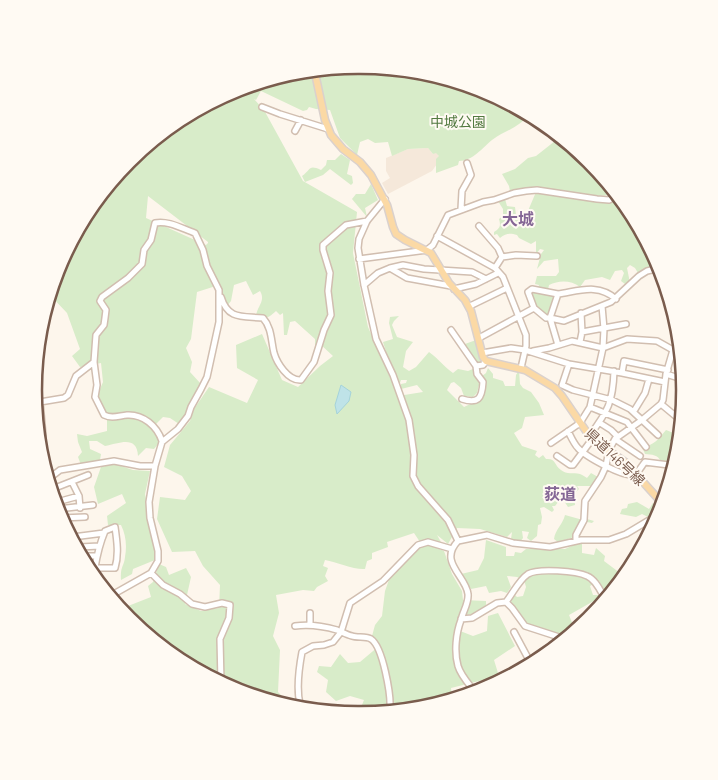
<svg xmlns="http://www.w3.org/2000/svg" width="718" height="780" viewBox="0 0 718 780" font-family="Barlow,'Noto Sans JP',sans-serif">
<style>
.residential{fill:#f5e8da}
.green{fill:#d8ecc9;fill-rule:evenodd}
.water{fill:#bfe3e8;stroke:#a5d3da}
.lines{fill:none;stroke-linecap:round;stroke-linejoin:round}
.minor-casing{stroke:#d1beb0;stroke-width:8}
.major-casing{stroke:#dad1cd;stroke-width:9}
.minor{stroke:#fff;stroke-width:5}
.major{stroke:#fbd9a5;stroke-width:6}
.labels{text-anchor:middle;stroke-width:4;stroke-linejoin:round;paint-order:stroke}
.park-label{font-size:14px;fill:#537a41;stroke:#fffaf3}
.street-label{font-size:14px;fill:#7a5c4d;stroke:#fffaf3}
.quarter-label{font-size:16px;font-weight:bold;fill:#846695;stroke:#fffaf3}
.rim{fill:none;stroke:#7a5c4d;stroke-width:2.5}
</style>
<rect width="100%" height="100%" fill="#fdf6ec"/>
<!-- residential -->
<path class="residential" d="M 428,148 L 433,154 L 436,152 L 440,157 L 437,159 L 437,164 L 432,171 L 388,194 L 382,183 L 390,178 L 386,171 L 386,158 L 408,149 Z"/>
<!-- green -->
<path class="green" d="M 359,65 L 484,90 L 526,118 C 514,130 504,131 492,140 C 482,148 473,161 459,161 L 458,165 L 436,173 L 436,159 L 439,156 L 436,153 L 433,154 L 428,148 L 408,149 L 392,156 L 388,142 L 375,143 L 368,139 L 360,142 L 357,155 L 340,138 L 330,110 L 316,109 L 309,107 L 307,110 L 303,111 L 261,91 L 256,100 L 254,99 L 264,110 L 303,181 L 357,212 L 353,253 L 368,327 L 398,396 L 423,392 L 417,385 L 401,389 L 401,384 L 406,383 L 407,380 L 401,380 L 400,383 L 396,383 L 383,342 L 393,339 L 389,323 L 390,317 L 399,316 L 394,321 L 392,325 L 397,337 L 413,342 L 406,351 L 403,367 L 409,371 L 416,367 L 429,352 C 438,358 444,367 453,373 L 458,369 L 468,371 L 473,369 L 474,373 L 480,381 L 477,393 L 473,397 L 464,396 L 461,388 L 454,382 L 451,383 L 447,390 L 464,407 L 479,400 L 482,376 L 486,373 L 488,368 L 493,374 L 493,378 L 503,381 L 505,386 L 515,386 L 516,375 L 519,370 L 520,384 L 523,388 L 531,392 L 539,403 L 544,415 L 525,417 L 522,428 L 514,433 L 522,446 L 537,451 L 535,455 L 539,458 L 543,455 L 546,459 C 556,458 554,465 561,470 C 567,475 573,472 580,474 C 583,475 585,477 587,478 L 591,473 L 598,477 L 591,486 L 577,486 L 579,489 L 574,494 L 575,505 L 568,507 L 564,501 L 559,501 L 555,506 L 552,506 L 554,510 L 552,512 L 544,507 L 540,508 L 542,517 L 541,524 L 538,525 L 537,536 L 531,541 L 527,538 L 529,532 L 522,531 L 523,538 L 520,542 L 511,539 L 512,532 L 507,537 L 480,529 L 457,528 L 448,544 L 437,535 L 441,542 L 428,540 L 420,542 L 414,533 L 387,542 L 388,547 L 372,553 L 372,559 L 367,561 L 365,569 C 354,570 337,562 325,560 L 323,566 L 328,568 L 325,576 L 328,581 L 317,587 L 314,591 L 303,590 L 276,595 L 279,613 L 273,636 L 280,650 L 278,692 L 287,701 L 234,690 L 151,635 L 152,633 L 137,617 L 126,612 L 128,606 L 151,597 L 148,586 L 153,582 L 159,564 L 166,567 L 169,575 L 186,568 L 191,577 L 185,604 L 201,611 L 219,608 L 220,585 L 203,566 L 195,551 L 172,552 L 157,519 L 160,497 L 185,500 L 191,491 L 182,476 L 164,467 L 170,445 L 190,421 L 194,409 L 209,387 L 247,403 L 258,380 L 237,368 L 236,345 L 262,334 L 282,380 L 298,387 L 320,366 L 333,356 L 320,344 L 318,350 L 315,349 L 315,339 L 295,321 L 290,322 L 287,335 L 284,335 L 283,313 L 280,315 L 276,311 C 267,319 268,318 256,316 C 257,306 266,301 260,291 L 253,295 L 246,281 L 234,285 L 231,301 L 227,306 L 219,285 L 197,292 L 191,339 L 186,348 L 192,362 L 190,372 L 201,384 L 187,416 L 179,424 L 170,418 L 163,417 L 155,425 L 140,414 L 107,415 L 97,396 L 103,382 L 101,363 L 80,367 L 72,356 L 80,349 L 67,313 L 50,295 L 59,265 L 129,160 L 235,89 ZM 148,196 L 208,242 L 208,243 L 206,245 L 146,218 Z
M 555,141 L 561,141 L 589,160 L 611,194 C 595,199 570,193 553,190 C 539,187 523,189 510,191 L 509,186 L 502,174 L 515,169 L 528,158 L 536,156 Z
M 341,154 L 350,160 L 347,174 L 352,176 L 353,183 L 351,185 L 330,169 L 323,175 L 305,182 L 302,176 C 311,170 308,164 321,170 L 326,165 L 327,160 L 335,160 Z
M 371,184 L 378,200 L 365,208 L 367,217 L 352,199 L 356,194 L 365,194 Z
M 536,192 L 561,197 L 610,201 L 615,199 L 657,261 L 650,268 L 638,273 L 635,268 L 630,265 L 627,268 L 630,283 L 625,284 L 621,281 L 624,273 L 622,270 L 615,271 L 610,280 L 602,277 L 585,280 L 580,287 C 571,280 559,280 549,285 L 548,290 L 538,288 L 539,285 L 535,284 L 537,276 L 556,276 L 559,272 L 558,259 L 544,261 L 537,269 L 541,254 L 544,250 L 540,249 L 536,254 L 536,241 L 531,244 L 519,238 L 517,235 C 510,233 506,233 500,238 L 497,234 L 494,235 L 494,232 C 500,228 501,226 499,219 L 503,216 L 503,209 L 498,201 L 505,199 L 507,206 L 515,207 L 516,215 L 522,225 Z
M 532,291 L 556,295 L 550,315 L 546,316 C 538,310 529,303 532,291 Z
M 476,340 L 483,361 L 476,364 L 465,344 Z
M 129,417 L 137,417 L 156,430 L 159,443 L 154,449 L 146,448 L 138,456 C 137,435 120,443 105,446 L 97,441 L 89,441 L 90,449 L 101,454 L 100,460 L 81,465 L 78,457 L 82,452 L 78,442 L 77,434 L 87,436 L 107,431 L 107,419 L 115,420 Z
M 666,430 L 676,434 L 672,450 L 670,452 L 666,462 L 661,462 C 658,454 652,455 645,454 L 642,447 C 654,446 659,438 666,430 Z
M 115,464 L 133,470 L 150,471 L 145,494 L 156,552 L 155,560 L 133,569 L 132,574 L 121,580 C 120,566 124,567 125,557 C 127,546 126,535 121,525 L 108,525 L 107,516 L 126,503 L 122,494 L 98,504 L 94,487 L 101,467 Z
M 637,502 L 649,509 L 653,503 L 659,509 L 656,512 L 654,509 L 652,510 L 650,517 L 648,517 L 642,514 L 636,517 L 620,514 L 622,509 L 627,508 L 628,504 Z
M 565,515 L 583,520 L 587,519 L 594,521 L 592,523 L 587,522 L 584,527 L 580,528 L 574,537 L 558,542 L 554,539 C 555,530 563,524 565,515 Z
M 486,540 L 506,547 L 506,556 L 514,556 L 515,552 L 521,553 L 526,549 L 565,549 L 576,544 L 582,543 L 582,553 L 594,555 L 596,548 L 605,556 L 604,561 L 620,573 L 606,594 L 599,581 L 590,586 L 593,595 L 599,595 L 599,598 L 569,615 L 575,630 L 565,636 L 527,625 L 510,600 L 514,594 L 517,597 L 523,596 L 526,587 L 524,580 L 517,577 L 507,576 L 511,587 L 507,593 L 501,591 L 489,593 L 486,586 L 471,589 L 461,574 L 478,570 L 484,558 Z
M 430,545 L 444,551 L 452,574 L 462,591 L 463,600 L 486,601 L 486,605 L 475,613 L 458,617 L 455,629 L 473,636 L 487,631 L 488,616 L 498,613 L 515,646 L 494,660 L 498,673 L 508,674 L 492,685 L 483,680 L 451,688 L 452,697 L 358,715 L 364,700 L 350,696 L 336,701 L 326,692 L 328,680 L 317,672 L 319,666 L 331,667 L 340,654 L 348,663 L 360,662 L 379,646 L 372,636 L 375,625 L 382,616 L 385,591 L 390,577 L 420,547 Z"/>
<!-- water -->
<path class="water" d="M 341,385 L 351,392 L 349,401 L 337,414 L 335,405 Z"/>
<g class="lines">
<!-- minor casing -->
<g class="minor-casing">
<path id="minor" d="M 262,107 L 280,114 L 328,129
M 295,131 L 301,120
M 385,199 L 367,221 L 359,239 L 358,248 L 364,285 L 376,339 L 393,375 L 409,420 L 414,455 L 413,476 L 418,486 L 448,520 L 458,541
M 461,209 L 462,191 L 471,175 L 467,163
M 479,226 L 498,248 L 502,257
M 437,236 L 495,268 L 503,277 L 526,335 L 526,346 L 521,368
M 359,259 L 427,250 L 433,245 L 448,215 L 483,202 L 494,200 L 514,193 L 526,191 L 537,190 L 597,199 L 609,200 L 614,197
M 390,268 L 403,265 L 424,269 L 472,272 L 486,279
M 495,268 L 502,257 L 516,255 L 537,256
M 364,285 L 378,273 L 390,268 L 407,278 L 451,286
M 454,289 L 476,284 L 498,273
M 558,294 L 532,289 L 528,292 L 534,308 L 546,318 L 550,318 L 558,294 C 579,291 598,283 616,299
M 221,297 C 228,320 242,316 263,318 C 272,328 271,341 274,353 C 277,363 288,381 301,380 L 314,362 L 324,330 L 331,315 L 328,291 L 330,273 L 323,250 L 323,245 L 346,225 L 367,221
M 470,306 L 507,288
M 451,330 L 476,366 L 483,365 L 486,361
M 582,332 L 626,324
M 479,338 L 534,308
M 580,342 L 582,332 L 581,313
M 558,345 L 550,318 L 564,321 L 611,302 L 639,276 L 647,271 L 660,268
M 533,351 L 549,348 L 572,341 L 603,348 L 627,339 L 657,341 L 673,350
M 482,353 L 511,348 L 525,350 L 569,364 L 622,373 L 665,382
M 569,364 L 562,385 L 573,390 L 612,400 L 630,409 L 658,435
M 622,373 L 624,361 L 668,370
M 666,374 L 682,379
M 35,377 L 40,402 L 43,436
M 462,399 C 478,404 482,399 483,382 L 477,374 L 476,366
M 40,402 L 64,398 L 68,395 L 76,376 L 94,362
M 661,404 L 679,419
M 590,407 L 627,422 L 646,447
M 634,411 L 645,393 L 649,379
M 600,423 L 611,430 L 617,436
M 568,431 C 571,437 574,444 578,448 C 585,456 627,480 635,474 C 639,472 642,465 645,462 L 669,465
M 590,435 C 608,411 613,402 614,371
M 615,439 L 640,456
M 551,443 L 580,423 L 590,407 L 603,348 L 604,329 L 602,306
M 557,456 L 570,465 L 573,465 L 593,438
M 51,477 L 60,470 L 114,461 L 140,466 L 155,466
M 51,478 L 55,488 L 58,510
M 72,482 L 79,496 L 80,508
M 55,488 L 88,475
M 57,502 L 79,496
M 58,509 L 93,505
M 61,518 L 85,517
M 73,537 L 104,533
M 576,541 L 576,535 L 584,520 L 585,501 L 601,477 L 606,466 L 609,450 L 615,439 L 642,420 L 661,404 L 663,400 L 666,374 L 673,350 L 676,348
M 80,547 L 99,546
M 86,556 L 97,556
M 94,568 L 115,568 C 119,555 117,541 115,527 L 105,531 C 100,543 97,555 95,568 L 95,569
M 151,573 L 163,585 L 180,594 L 192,604 L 205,607 L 222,603 L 230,605 L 229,618 L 220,639 L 221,682
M 112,595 L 151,573 L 158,561 L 158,551 L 150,518 L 149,502 L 155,466 L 162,442 L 178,429 L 188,416 L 191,407 L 201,389 L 207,377 L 219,322 L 219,290 L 207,266 L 203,250 L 195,233 C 183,229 168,220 155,223 L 151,240 L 144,250 L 142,264 L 128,278 L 102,297 L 100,301 L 106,310 L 105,318 L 104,325 L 96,335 L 94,362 L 97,385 L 95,397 L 104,415 C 112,419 118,416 127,415 C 143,414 157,426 162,441
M 506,602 C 513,593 519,580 528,574 C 538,568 577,571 587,576 C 595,579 600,590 604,597
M 310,613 L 310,624
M 461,619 L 472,618 L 497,603 L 506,602 L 512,608 L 525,626 L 562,638
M 295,626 C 310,624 323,626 337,630 C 342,632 347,635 352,636 C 357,638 366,636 371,639 C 383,647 391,695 390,709
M 514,632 L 529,660
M 475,692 C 469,684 461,676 458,666 C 454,652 456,633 461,620 C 463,611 469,603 468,594 C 466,576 438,562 458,541 L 487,535 L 513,543 L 550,547 L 581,540 L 609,540 L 626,534 L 651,519 L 660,512
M 300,704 C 296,688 299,668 302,652 L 313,646 L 324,645 L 333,642 L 341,632 L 350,603 L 383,581 L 418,545 L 428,542 L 452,549"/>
</g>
<!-- major casing -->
<g class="major-casing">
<path id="major" d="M 315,73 L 325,120 L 331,135 L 343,149 L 360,162 L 371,175 L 387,205 L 393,227 L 396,234 L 405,240 L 431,253 L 449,283 L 465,300 L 471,311 L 483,357 L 486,361 L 525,370 L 555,388 L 562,396 L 586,431 L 595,441 L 625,462 L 662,503"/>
</g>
<!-- minor -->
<use href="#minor" class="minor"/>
<!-- major -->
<use href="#major" class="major"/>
</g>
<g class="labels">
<!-- park labels -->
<g class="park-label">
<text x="458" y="127">中城公園</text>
</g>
<!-- street labels -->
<g class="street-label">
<text transform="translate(615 457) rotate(43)" y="5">県道146号線</text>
</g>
<!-- quarter labels -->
<g class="quarter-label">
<text x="518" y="225">大城</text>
<text x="560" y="500">荻道</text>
</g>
</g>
<!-- crop -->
<path d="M0 0H718V780H0ZM358 74H360A316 316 0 0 1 676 390V390A316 316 0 0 1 360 706H358A316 316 0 0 1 42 390V390A316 316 0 0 1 358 74Z" fill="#fffaf3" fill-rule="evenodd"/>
<path class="rim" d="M358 74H360A316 316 0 0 1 676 390V390A316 316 0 0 1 360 706H358A316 316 0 0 1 42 390V390A316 316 0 0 1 358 74Z"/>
</svg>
